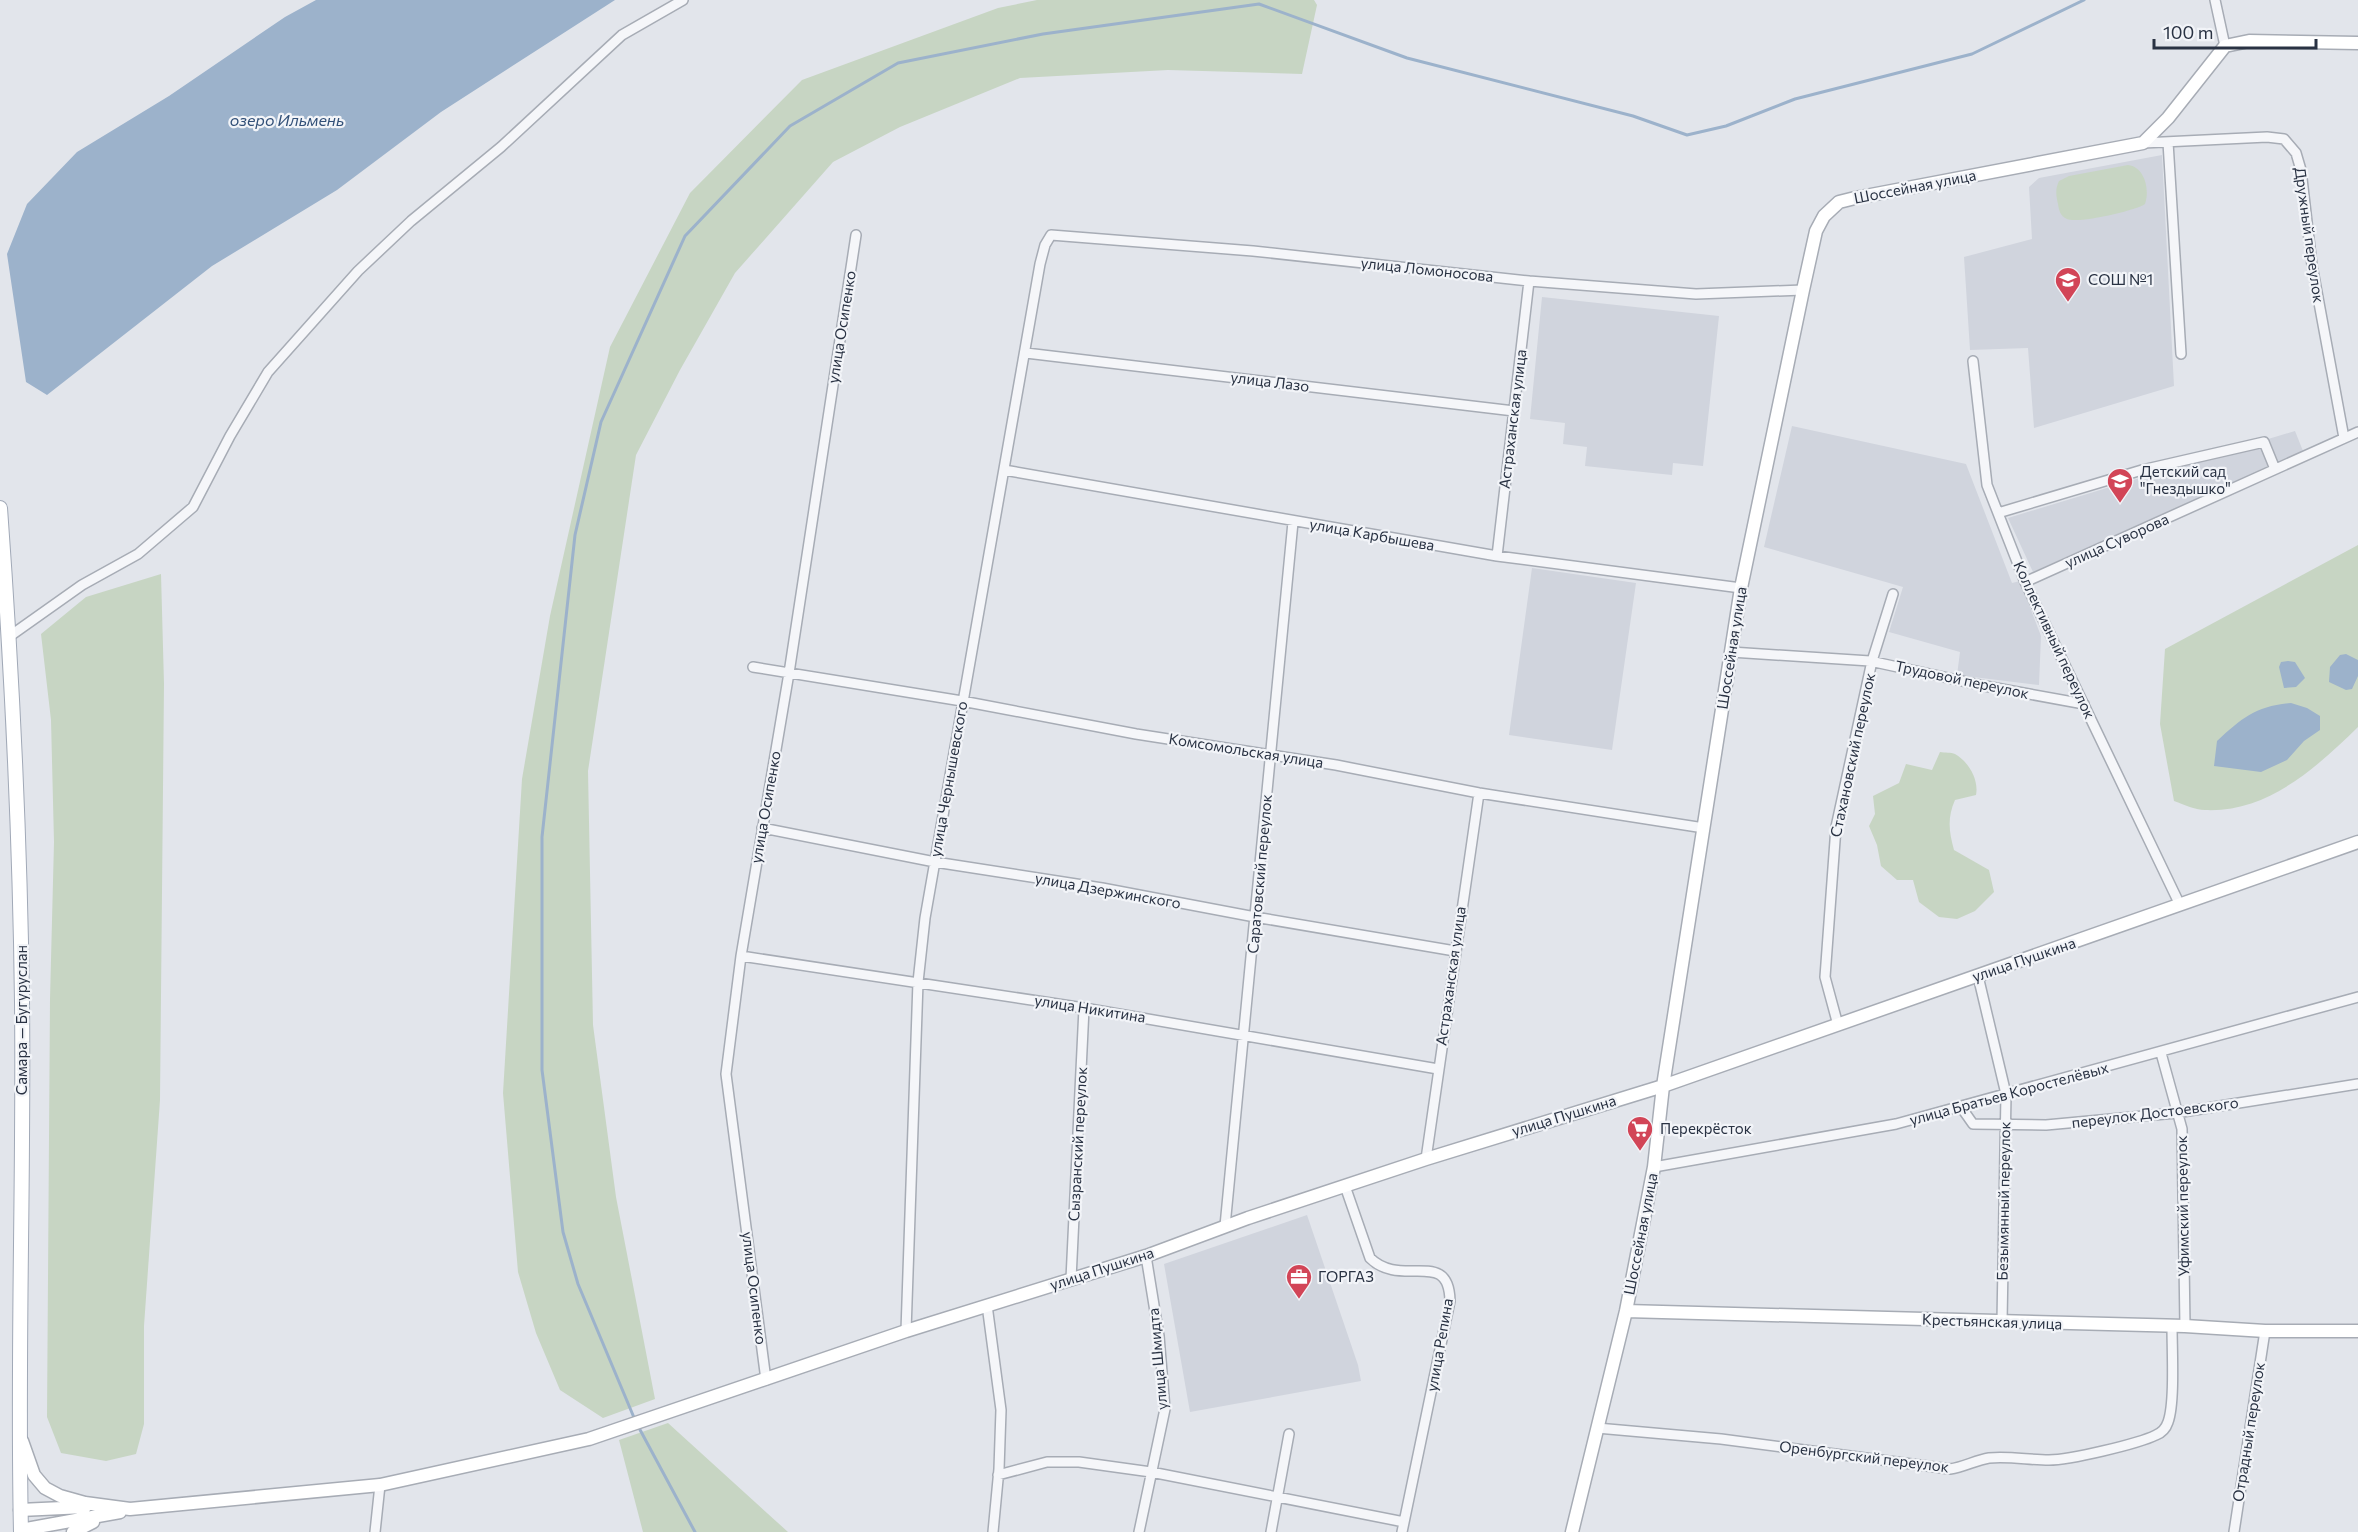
<svg xmlns="http://www.w3.org/2000/svg" width="2358" height="1532" viewBox="0 0 2358 1532" font-family="Commissioner,sans-serif">
<style>
.built{fill:#d0d4dd}
.green{fill:#c7d5c3}
.water{fill:#9cb2cb}
.lines{fill:none;stroke-linecap:round;stroke-linejoin:round}
.stream{stroke:#9cb2cb;stroke-width:3}
.street-casing{stroke:#a7acb5;stroke-width:12}
.secondary-casing{stroke:#a7acb5;stroke-width:15}
.primary-casing{stroke:#a1a9b7;stroke-width:16}
.street{stroke:#f5f6f9;stroke-width:9}
.secondary{stroke:#fff;stroke-width:12}
.primary{stroke:#fff;stroke-width:14}
.labels{text-anchor:middle;stroke-width:4.5;stroke-linejoin:round;paint-order:stroke}
.street-label{font-size:15px;fill:#293243;stroke:#f2f4f8}
.poi-label{font-size:15px;fill:#293243;stroke:#f2f4f8;text-anchor:start}
.water-label{font-size:16px;font-style:italic;fill:#325078;stroke:#f2f4f8}
</style>
<rect width="100%" height="100%" fill="#e2e5eb"/>
<!-- built -->
<path class="built" d="M 2162,155 L 2174,386 L 2034,428 L 2028,348 L 1970,350 L 1964,257 L 2032,239 L 2029,187 L 2039,178 Z
M 1542,297 L 1719,316 L 1703,466 L 1673,463 L 1672,475 L 1585,466 L 1587,447 L 1563,444 L 1565,423 L 1530,419 Z
M 1792,426 L 1966,464 L 2012,583 L 2020,581 L 2041,636 L 2039,685 L 1957,675 L 1960,652 L 1889,632 L 1903,587 L 1764,547 Z
M 2295,431 L 2303,451 L 2033,572 L 2008,518 Z
M 1532,568 L 1636,583 L 1612,750 L 1509,735 Z
M 1307,1215 L 1358,1365 L 1361,1381 L 1190,1412 L 1164,1264 Z"/>
<!-- green -->
<path class="green" d="M 1037,0 L 1314,0 L 1317,5 L 1302,74 L 1168,70 L 1020,78 L 900,127 L 833,162 L 735,273 L 680,370 L 636,455 L 588,771 L 593,1025 L 616,1197 L 655,1399 L 603,1418 L 560,1390 L 536,1333 L 518,1272 L 503,1093 L 522,779 L 550,616 L 610,347 L 690,193 L 802,80 L 998,8 Z
M 2128,165 C 2145,167 2150,190 2145,204 C 2135,211 2077,224 2067,219 C 2060,216 2059,210 2058,204 C 2056,195 2055,189 2059,181 L 2069,176 Z
M 2358,545 L 2358,727 C 2316,768 2267,813 2205,810 C 2195,810 2183,804 2174,801 L 2160,724 L 2165,649 Z
M 161,574 L 164,684 L 160,1100 L 144,1326 L 144,1424 L 136,1454 L 106,1461 L 61,1453 L 47,1417 L 50,999 L 54,842 L 51,720 L 41,634 L 86,597 Z
M 1940,752 C 1945,753 1951,752 1955,754 C 1969,762 1979,780 1976,795 L 1955,800 C 1947,818 1949,832 1954,850 L 1989,870 L 1994,892 L 1975,911 L 1957,919 L 1939,917 L 1919,902 L 1913,880 L 1897,880 L 1881,866 L 1877,845 L 1869,826 L 1875,814 L 1873,796 L 1899,783 L 1906,764 L 1932,770 Z
M 668,1423 L 788,1532 L 643,1532 L 619,1440 Z"/>
<!-- water -->
<path class="water" d="M 316,0 L 615,0 L 441,112 L 337,190 L 212,266 L 47,395 L 26,382 L 7,254 L 27,204 L 77,152 L 169,96 L 285,17 Z
M 2346,654 L 2358,660 L 2358,676 L 2352,689 L 2346,690 L 2329,682 L 2330,667 L 2340,655 Z
M 2288,661 L 2295,662 L 2305,678 L 2296,687 L 2284,688 L 2279,667 L 2281,662 Z
M 2291,703 L 2307,708 L 2320,716 L 2320,730 L 2304,741 L 2287,760 L 2261,772 L 2214,766 L 2217,741 C 2242,718 2256,706 2291,703 Z"/>
<g class="lines">
<!-- stream -->
<path class="stream" d="M 635,1420 L 578,1284 L 563,1232 L 542,1070 L 542,837 L 575,535 L 601,422 L 685,236 L 790,126 L 898,63 L 1043,34 L 1259,4 L 1407,58 L 1633,116 L 1687,135 L 1726,126 L 1795,99 L 1972,54 L 2084,0
M 638,1426 L 695,1532"/>
<!-- street casing -->
<g class="street-casing">
<path id="street" d="M 2215,0 L 2225,46
M 2168,142 L 2181,354
M 2143,143 L 2267,137 L 2284,139 L 2296,153 L 2301,170 L 2312,265 L 2344,438
M 1026,353 L 1514,411
M 1973,361 L 1987,485 L 2025,582 L 2180,905
M 1004,470 L 1497,556 L 1741,588
M 1998,513 L 2142,470 L 2264,442 L 2275,469
M 1497,556 L 1529,281
M 2025,582 L 2358,432
M 10,636 L 82,585 L 138,554 L 193,507 L 230,436 L 268,372 L 358,271 L 411,221 L 501,147 L 622,35 L 683,0
M 1731,652 L 1870,661 L 1985,686 L 2084,704
M 753,667 L 962,701 L 1136,734 L 1336,765 L 1479,793 L 1704,828
M 762,828 L 935,862 L 1102,888 L 1255,917 L 1455,951
M 741,956 L 1084,1008 L 1438,1069
M 1978,976 L 2006,1094 L 2002,1322
M 1838,1025 L 1825,977 L 1836,827 L 1872,661 L 1893,594
M 2161,1053 L 2182,1129 L 2185,1326
M 1961,1107 L 1973,1124 L 2046,1125 L 2176,1113 L 2358,1084
M 1426,1159 L 1479,793
M 1654,1167 L 1896,1124 L 2358,997
M 1345,1186 L 1370,1258 C 1401,1289 1449,1247 1450,1301 L 1402,1532
M 1225,1226 L 1293,522
M 1071,1279 L 1084,1008
M 987,1305 L 1001,1410 L 999,1469 L 993,1532
M 906,1331 L 918,982 L 925,918 L 1040,264 L 1045,245 L 1051,235 L 1253,251 L 1529,281 L 1696,294 L 1803,290
M 766,1380 L 726,1074 L 741,956 L 789,673 L 856,235
M 1597,1428 L 1721,1439 L 1950,1469 C 1964,1467 1976,1460 1989,1458 C 2009,1456 2029,1460 2049,1460 C 2069,1460 2138,1444 2156,1435 C 2161,1433 2166,1428 2168,1422 C 2175,1403 2172,1350 2172,1326
M 998,1475 L 1047,1462 L 1079,1462 L 1151,1472 L 1404,1522
M 375,1532 L 380,1485
M 1139,1532 L 1165,1409 L 1159,1336 L 1146,1256
M 1271,1532 L 1289,1434
M 2234,1532 L 2265,1331"/>
</g>
<!-- secondary casing -->
<g class="secondary-casing">
<path id="secondary" d="M 1626,1311 L 2185,1326 L 2265,1331 L 2358,1331
M 22,1441 L 34,1475 L 45,1488 L 60,1496 L 85,1503 L 130,1509 L 380,1485 L 589,1439 L 906,1331 L 1146,1256 L 1248,1218 L 1426,1159 L 1663,1086 L 2358,842
M 20,1510 L 85,1507
M 21,1530 L 120,1512
M 73,1532 L 93,1522
M 1572,1532 L 1626,1311 L 1654,1167 L 1663,1086 L 1741,588 L 1803,290 L 1816,231 L 1824,216 L 1839,202 L 1855,198 L 2143,143 L 2168,118 L 2225,46 L 2249,41 L 2358,43"/>
</g>
<!-- primary casing -->
<g class="primary-casing">
<path id="primary" d="M 0,508 C 12,673 20,837 22,1002 C 24,1178 17,1355 21,1532"/>
</g>
<!-- street -->
<use href="#street" class="street"/>
<!-- secondary -->
<use href="#secondary" class="secondary"/>
<!-- primary -->
<use href="#primary" class="primary"/>
</g>
<!-- icons -->
<defs>
<g id="school-pin" transform="scale(1.35)"><path d="M0 17L-7.5 6A9.5 9.5 0 1 1 7.5 6Z" fill="#d24557" stroke="#f2f4f8"/><path d="M0-5L7-2L0 1L-7-2ZM-4 1L0 2.5L4 1V4Q0 6-4 4Z" fill="#fff"/></g>
<g id="supermarket-pin" transform="scale(1.35)"><path d="M0 17L-7.5 6A9.5 9.5 0 1 1 7.5 6Z" fill="#d24557" stroke="#f2f4f8"/><path d="M-6-5.5h2.5l.6 2H6L4.5 2H-2.5L-4.4-4H-6ZM-1.5 3.2a1.3 1.3 0 1 0 .1 0ZM3 3.2a1.3 1.3 0 1 0 .1 0Z" fill="#fff"/></g>
<g id="office-pin" transform="scale(1.35)"><path d="M0 17L-7.5 6A9.5 9.5 0 1 1 7.5 6Z" fill="#d24557" stroke="#f2f4f8"/><path d="M-6-3h4V-5.5h4V-3h4V5H-6ZM-1-4.5V-3h2v-1.5ZM-6 0V1H6V0Z" fill="#fff"/></g>
</defs>
<g fill-rule="evenodd">
<use href="#school-pin" x="2068" y="280"/>
<use href="#school-pin" x="2120" y="481"/>
<use href="#supermarket-pin" x="1640" y="1129"/>
<use href="#office-pin" x="1299" y="1277"/>
</g>
<g class="labels">
<!-- street labels -->
<g class="street-label">
<text transform="translate(1915 187) rotate(-11)" y="5">Шоссейная улица</text>
<text transform="translate(2309 235) rotate(82)" y="5">Дружный переулок</text>
<text transform="translate(1427 270) rotate(6)" y="5">улица Ломоносова</text>
<text transform="translate(842 327) rotate(-81)" y="5">улица Осипенко</text>
<text transform="translate(1270 382) rotate(7)" y="5">улица Лазо</text>
<text transform="translate(1513 419) rotate(-83)" y="5">Астраханская улица</text>
<text transform="translate(1372 535) rotate(10)" y="5">улица Карбышева</text>
<text transform="translate(2117 541) rotate(-24)" y="5">улица Суворова</text>
<text transform="translate(2054 640) rotate(65)" y="5">Коллективный переулок</text>
<text transform="translate(1732 648) rotate(-81)" y="5">Шоссейная улица</text>
<text transform="translate(1962 680) rotate(12)" y="5">Трудовой переулок</text>
<text transform="translate(1246 751) rotate(9)" y="5">Комсомольская улица</text>
<text transform="translate(1853 755) rotate(-78)" y="5">Стахановский переулок</text>
<text transform="translate(949 779) rotate(-80)" y="5">улица Чернышевского</text>
<text transform="translate(766 807) rotate(-80)" y="5">улица Осипенко</text>
<text transform="translate(1260 874) rotate(-85)" y="5">Саратовский переулок</text>
<text transform="translate(1108 891) rotate(10)" y="5">улица Дзержинского</text>
<text transform="translate(2024 960) rotate(-19)" y="5">улица Пушкина</text>
<text transform="translate(1451 976) rotate(-82)" y="5">Астраханская улица</text>
<text transform="translate(1090 1009) rotate(9)" y="5">улица Никитина</text>
<text transform="translate(22 1020) rotate(-90)" y="5">Самара — Бугуруслан</text>
<text transform="translate(2009 1094) rotate(-15)" y="5">улица Братьев Коростелёвых</text>
<text transform="translate(2155 1113) rotate(-7)" y="5">переулок Достоевского</text>
<text transform="translate(1564 1116) rotate(-17)" y="5">улица Пушкина</text>
<text transform="translate(1078 1144) rotate(-87)" y="5">Сызранский переулок</text>
<text transform="translate(2004 1201) rotate(-89)" y="5">Безымянный переулок</text>
<text transform="translate(2183 1206) rotate(-91)" y="5">Уфимский переулок</text>
<text transform="translate(1641 1234) rotate(-79)" y="5">Шоссейная улица</text>
<text transform="translate(1102 1269) rotate(-18)" y="5">улица Пушкина</text>
<text transform="translate(754 1288) rotate(83)" y="5">улица Осипенко</text>
<text transform="translate(1992 1322) rotate(2)" y="5">Крестьянская улица</text>
<text transform="translate(1440 1345) rotate(-80)" y="5">улица Репина</text>
<text transform="translate(1158 1359) rotate(-95)" y="5">улица Шмидта</text>
<text transform="translate(2249 1432) rotate(-81)" y="5">Отрадный переулок</text>
<text transform="translate(1864 1457) rotate(7)" y="5">Оренбургский переулок</text>
</g>
<!-- poi labels -->
<g class="poi-label">
<text x="2088" y="285">СОШ №1</text>
<text x="2140" y="477">Детский сад<tspan x="2140" dy="17">"Гнездышко"</tspan></text>
<text x="1660" y="1134">Перекрёсток</text>
<text x="1318" y="1282">ГОРГАЗ</text>
</g>
<!-- water labels -->
<g class="water-label">
<text x="287" y="126">озеро Ильмень</text>
</g>
</g>
<!-- scale -->
<path d="M2154 39v9h162v-9" fill="none" stroke="#293243" stroke-width="3"/>
<text x="2163" y="39" font-size="18" fill="#293243" stroke="#f2f4f8" stroke-width="4.5" paint-order="stroke">100 m</text>
</svg>
